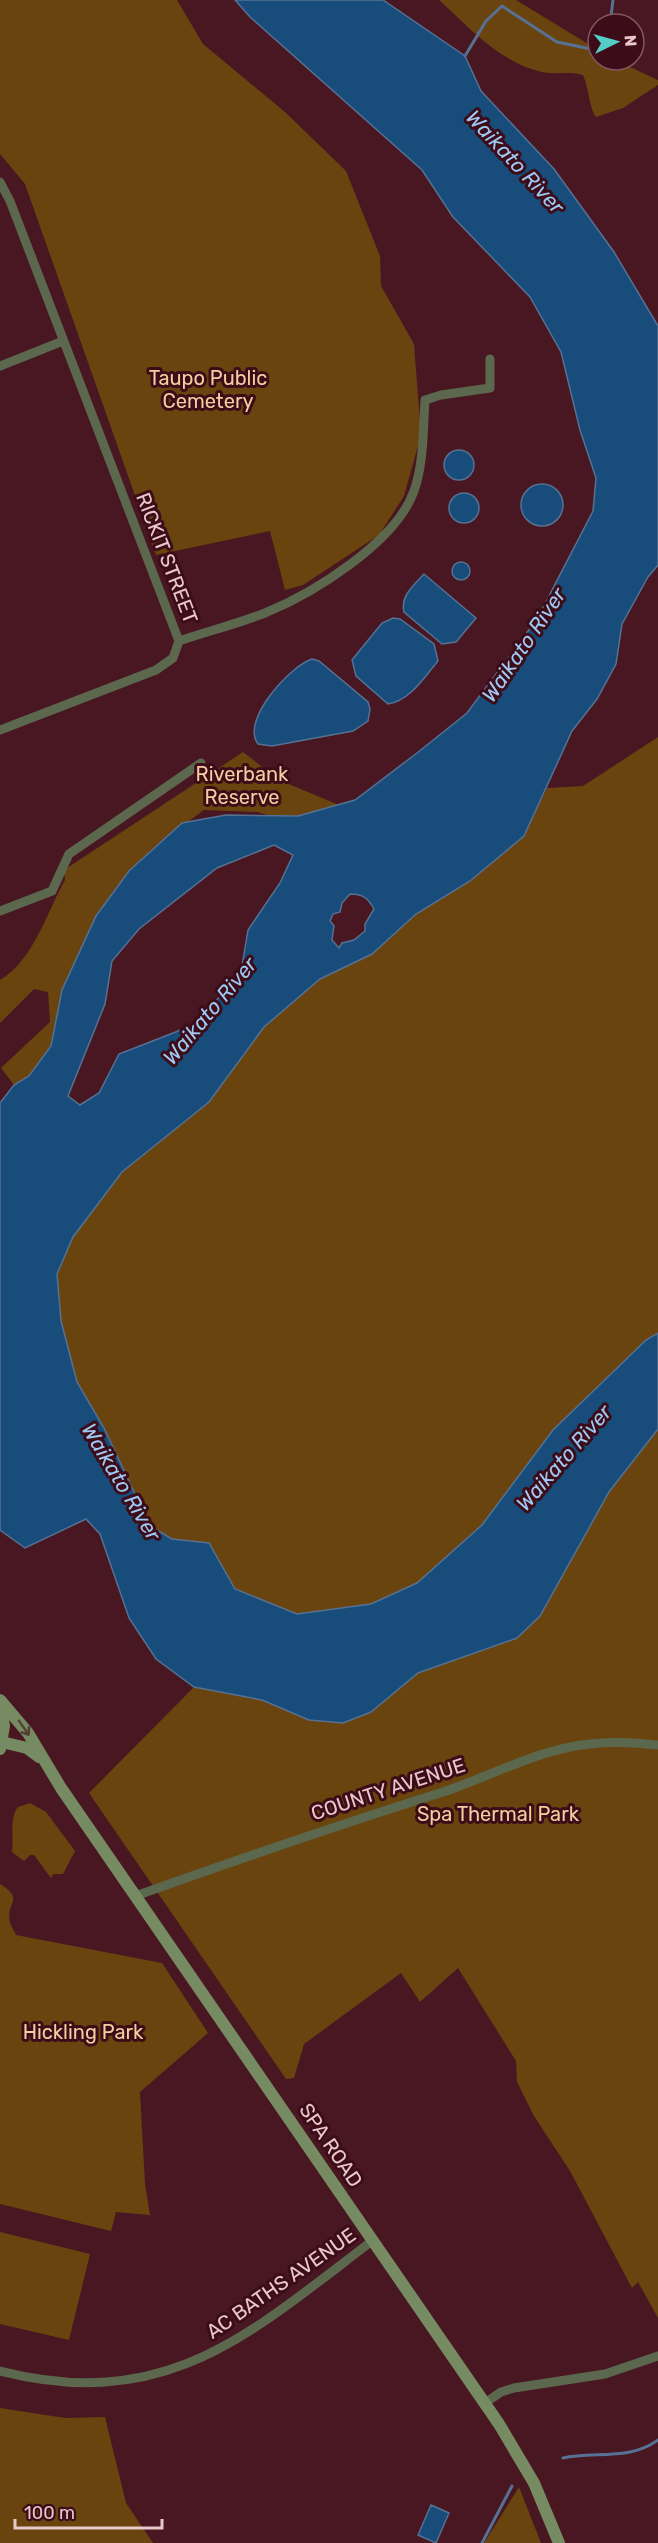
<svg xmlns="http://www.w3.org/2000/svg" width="658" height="2543" viewBox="0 0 658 2543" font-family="Rubik,sans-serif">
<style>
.green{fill:#6a440f}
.water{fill:#174c7b;stroke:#567193;stroke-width:1.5;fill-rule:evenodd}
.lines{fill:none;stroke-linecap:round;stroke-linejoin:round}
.stream{stroke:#567193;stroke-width:3}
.minor{stroke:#5b684e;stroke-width:9}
.secondary{stroke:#768b61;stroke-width:12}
.oneway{stroke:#533f35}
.labels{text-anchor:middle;stroke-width:6;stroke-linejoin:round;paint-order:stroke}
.park-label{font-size:20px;fill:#f6cd9f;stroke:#3c0c18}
.street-label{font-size:20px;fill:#e9c8cc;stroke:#3c0c18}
.water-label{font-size:21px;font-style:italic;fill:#9fc8f4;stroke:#3c0c18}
</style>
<rect width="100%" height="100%" fill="#481722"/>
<!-- green -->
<path class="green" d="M 0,0 L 177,0 L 203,44 L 285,112 L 346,171 L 380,256 L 381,286 L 414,344 L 421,435 L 404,496 L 379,535 L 303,585 L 285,590 L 270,531 L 156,555 L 25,184 L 0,154 Z
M 439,0 L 516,0 L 598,50 L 598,60 L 615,60 L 658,80 L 658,85 L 623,108 L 596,117 C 589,108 589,88 583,75 C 568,71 555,75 542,72 C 499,62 470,28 439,0 Z
M 658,737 L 658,1333 L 646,1340 L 553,1430 L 482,1525 L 417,1583 L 371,1604 L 297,1614 L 235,1589 L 209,1543 L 172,1539 L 150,1526 L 104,1428 L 77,1382 L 61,1321 L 57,1274 L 73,1237 L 122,1172 L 209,1102 L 264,1027 L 320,979 L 372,954 L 416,914 L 470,881 L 524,836 L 547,788 L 583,786 Z
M 243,752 L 279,780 L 339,805 L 284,821 L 258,812 L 204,810 L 155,846 L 117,886 L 96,916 L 62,990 L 51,1046 L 29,1076 L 14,1085 L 1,1068 L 50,1022 L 48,992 L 34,989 L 0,1023 L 0,980 C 33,961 47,912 65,880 L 64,870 Z
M 658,1429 L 658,2318 L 638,2282 L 632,2288 L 570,2171 L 534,2116 L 517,2082 L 516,2061 L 458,1968 L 420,2002 L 401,1973 L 304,2044 L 294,2078 L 286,2079 L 89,1793 L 194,1687 L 262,1700 L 309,1720 L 371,1712 L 418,1673 L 461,1658 L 609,1492 Z
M 30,1803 L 46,1812 L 75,1851 L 63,1874 L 53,1874 L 51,1878 L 34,1855 L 30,1855 L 24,1861 L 12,1852 C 14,1837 9,1818 18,1807 Z
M 0,1884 C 26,1900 5,1902 10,1922 C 11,1926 14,1931 16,1935 L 162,1963 L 208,2033 L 140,2092 L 145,2184 L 150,2215 L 116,2212 L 111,2231 L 0,2204 Z
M 0,2232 L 90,2254 L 69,2340 L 0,2324 Z
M 0,2408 L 65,2418 L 105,2417 L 126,2503 L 153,2543 L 0,2543 Z
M 519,2487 L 541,2543 L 484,2543 Z"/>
<!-- water -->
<path class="water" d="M 235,0 L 383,0 L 465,56 L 481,91 L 554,169 L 614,252 L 658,326 L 658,565 L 648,577 L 622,624 L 616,664 L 597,699 L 572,731 L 524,836 L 470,881 L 416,914 L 372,954 L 320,979 L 264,1027 L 209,1102 L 122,1172 L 73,1237 L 57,1274 L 61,1321 L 77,1382 L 104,1428 L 150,1526 L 172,1539 L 209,1543 L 235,1589 L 297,1614 L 371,1604 L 417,1583 L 482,1525 L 553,1430 L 646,1340 L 658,1333 L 658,1429 L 609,1492 L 540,1616 L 517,1638 L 418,1673 L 371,1712 L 343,1723 L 309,1720 L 262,1700 L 194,1687 L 156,1659 L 129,1618 L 100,1534 L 86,1519 L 25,1548 L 0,1530 L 0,1103 L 14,1085 L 29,1076 L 51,1046 L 62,990 L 96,916 L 129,871 L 182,823 L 226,815 L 298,816 L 355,800 L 417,753 L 467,713 L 537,619 L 593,511 L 596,478 L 580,430 L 561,352 L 530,297 L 453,217 L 422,170 L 250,17 ZM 274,845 L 293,855 L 280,883 L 248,930 L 241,972 L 196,1024 L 119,1054 L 99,1093 L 80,1105 L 68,1096 L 105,1004 L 112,961 L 139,929 L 217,868 ZM 350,894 C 363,894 368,898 374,909 L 365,924 L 365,931 L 354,940 L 342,943 L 339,948 L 332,940 L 334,926 L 330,921 L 333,914 L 340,912 L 342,903 Z
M444 465a15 15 0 1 1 30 0a15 15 0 1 1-30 0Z
M521 505a21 21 0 1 1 42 0a21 21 0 1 1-42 0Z
M449 508a15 15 0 1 1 30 0a15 15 0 1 1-30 0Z
M452 571a9 9 0 1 1 18 0a9 9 0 1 1-18 0Z
M 424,574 L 476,618 L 456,642 L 442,644 L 404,612 C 400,596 414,585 424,574 Z
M 393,618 L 400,619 L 434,644 L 438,661 C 425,676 410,701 388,704 L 356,676 L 352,660 L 382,623 Z
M 312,659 L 319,661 L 368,702 L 370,709 L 368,721 L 353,731 L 272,746 L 258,744 C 240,721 290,666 312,659 Z
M 431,2505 L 449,2513 L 436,2543 L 418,2535 Z"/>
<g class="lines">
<!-- stream -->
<path class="stream" d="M 610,24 L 613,0
M 465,56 L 486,21 L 502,6 L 557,42 L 591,49 L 598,41
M 563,2458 C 594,2451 630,2461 658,2440
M 482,2543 L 512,2486"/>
<!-- minor -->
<path class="minor" d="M 0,182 L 10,201 L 179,641 L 173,658 L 156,670 L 0,730
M 0,366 L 63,341
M 179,641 C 208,631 237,624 265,613 C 314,593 396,542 414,491 C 424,463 423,429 425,400 L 441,395 L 490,388 L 490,359
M 0,911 L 52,891 L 69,854 L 201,763
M 136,1898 L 141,1894 C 242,1858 342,1824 443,1792 C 491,1776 539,1749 590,1744 C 613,1741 635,1743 658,1745
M 0,2371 C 167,2413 248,2335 372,2241
M 485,2403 L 501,2392 L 514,2388 L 605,2374 L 658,2356"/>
<!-- secondary -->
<path class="secondary" d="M 0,1700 L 28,1733 L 61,1788 L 499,2424 L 534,2483 L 559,2543
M 2,1742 L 27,1748 L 39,1757
M 0,1749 L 4,1726 L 0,1702"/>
</g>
<!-- one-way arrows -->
<defs><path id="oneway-shaft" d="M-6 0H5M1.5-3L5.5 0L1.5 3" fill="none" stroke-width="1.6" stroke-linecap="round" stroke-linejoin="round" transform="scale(1.5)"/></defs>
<use class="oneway" href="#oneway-shaft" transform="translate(24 1728) rotate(55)"/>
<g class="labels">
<!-- park labels -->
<g class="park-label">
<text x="208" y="385">Taupo Public<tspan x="208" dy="23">Cemetery</tspan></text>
<text x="242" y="781">Riverbank<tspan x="242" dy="23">Reserve</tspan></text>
<text x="498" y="1821">Spa Thermal Park</text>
<text x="83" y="2039">Hickling Park</text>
</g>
<!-- street labels -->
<g class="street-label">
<text transform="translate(167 558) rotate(69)" y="7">RICKIT STREET</text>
<text transform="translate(388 1789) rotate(-18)" y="7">COUNTY AVENUE</text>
<text transform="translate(331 2145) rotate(56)" y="7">SPA ROAD</text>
<text transform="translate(281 2283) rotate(-35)" y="7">AC BATHS AVENUE</text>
</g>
<!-- water labels -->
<g class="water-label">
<text transform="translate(515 162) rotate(47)" y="7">Waikato River</text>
<text transform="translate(524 645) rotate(-56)" y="7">Waikato River</text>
<text transform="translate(210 1011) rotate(-50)" y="7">Waikato River</text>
<text transform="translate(564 1458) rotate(-49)" y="7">Waikato River</text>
<text transform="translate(121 1482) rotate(59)" y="7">Waikato River</text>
</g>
</g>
<!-- north arrow -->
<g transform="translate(616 42) rotate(85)"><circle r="28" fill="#3c0c18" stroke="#815760" stroke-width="1.5"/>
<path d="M0-4.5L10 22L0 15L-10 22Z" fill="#54cdc6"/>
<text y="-9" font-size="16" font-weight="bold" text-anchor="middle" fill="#e9c8cc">N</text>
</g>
<!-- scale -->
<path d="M15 2519v9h147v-9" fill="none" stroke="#e9c8cc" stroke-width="3"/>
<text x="24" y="2519" font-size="18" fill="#e9c8cc" stroke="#3c0c18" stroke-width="4.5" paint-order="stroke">100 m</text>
</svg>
